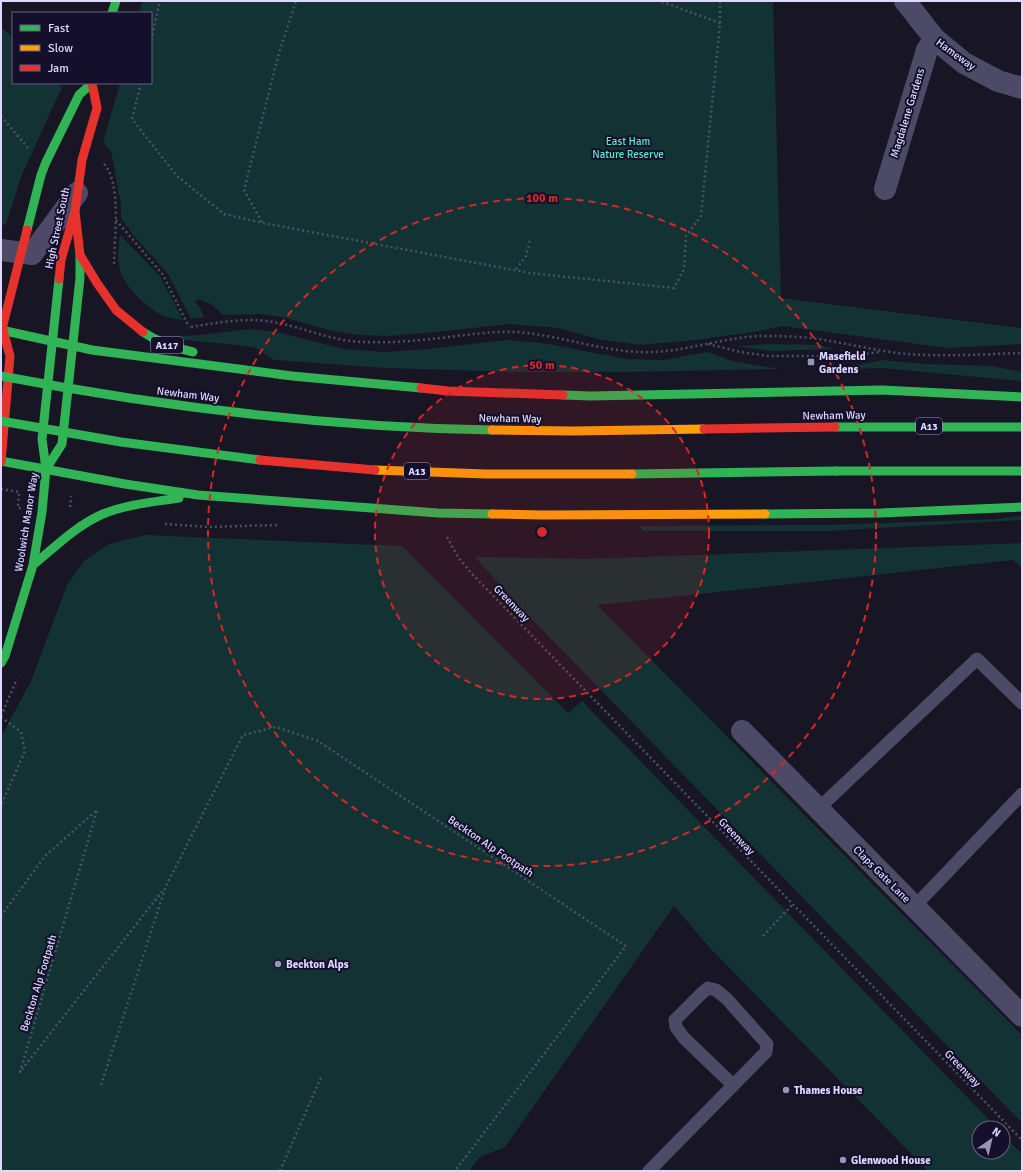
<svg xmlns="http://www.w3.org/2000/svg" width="1023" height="1172" viewBox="0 0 1023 1172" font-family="Signika,sans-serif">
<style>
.green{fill:#133233}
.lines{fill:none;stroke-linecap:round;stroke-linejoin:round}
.path{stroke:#465466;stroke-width:2.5;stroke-dasharray:2 3;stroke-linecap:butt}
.lane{stroke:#4c4a66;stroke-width:13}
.street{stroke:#4c4a66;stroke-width:22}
.fast{stroke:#30b455;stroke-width:9}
.slow{stroke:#ff9f0a;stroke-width:9}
.jam{stroke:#e5322d;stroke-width:9}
.fast-bridge{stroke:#30b455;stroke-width:9}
.slow-bridge{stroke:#ff9f0a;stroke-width:9}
.jam-bridge{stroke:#e5322d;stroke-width:9}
.ring{fill:none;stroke:#d62828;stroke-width:2;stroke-dasharray:7 5}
.poi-dot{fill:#9994b3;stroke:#140f2b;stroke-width:1.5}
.labels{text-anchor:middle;stroke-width:4;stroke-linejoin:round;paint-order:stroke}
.shield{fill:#140f2b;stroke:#a19cbf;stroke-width:1}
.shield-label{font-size:10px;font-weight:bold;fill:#ded9ff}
.street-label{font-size:11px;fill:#ded9ff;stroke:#140f2b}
.park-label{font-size:11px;fill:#5ce8c8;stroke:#140f2b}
.poi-label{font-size:11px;font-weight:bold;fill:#ded9ff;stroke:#140f2b;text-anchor:start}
.centre{fill:#d62828;stroke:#140f2b;stroke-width:2}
.ring-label{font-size:12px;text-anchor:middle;font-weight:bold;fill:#d62828;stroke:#140f2b;stroke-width:4;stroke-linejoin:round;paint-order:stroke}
</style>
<rect width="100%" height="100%" fill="#181525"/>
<!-- green -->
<path class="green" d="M 142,1 L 773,1 L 781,298 L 1022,328 L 1022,344 L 947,348 L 782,326 L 754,332 L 696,340 L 640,345 L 598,339 L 559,328 L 509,324 L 446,331 L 389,336 L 360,335 L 332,331 L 286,318 L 261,314 L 223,315 L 211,304 L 199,299 L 195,301 L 200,308 L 204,317 L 191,319 L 168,274 L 134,236 L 121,218 L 121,205 L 111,151 L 105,145 L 104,139 L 120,83 L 151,83 L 151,13 L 139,13 Z
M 1,27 L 13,38 L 13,83 L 57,83 L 62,87 L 21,177 L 6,224 L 1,226 Z
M 120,235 L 160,276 L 183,320 C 176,319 169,318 162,315 C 146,308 121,283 119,266 C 117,256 119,245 120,235 Z
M 250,329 L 277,332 L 343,349 L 385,352 L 428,349 L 506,340 L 543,343 L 626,359 L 664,360 L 707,352 L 733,361 L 780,369 L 626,372 L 515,372 L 386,368 L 274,360 L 256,348 L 238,345 L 184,340 L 180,336 L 200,335 Z
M 770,344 L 818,345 L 834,349 L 769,351 L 737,346 Z
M 882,360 L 924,364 L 992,366 L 1022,372 L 1022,381 L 881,368 L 848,369 L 836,367 L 865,364 Z
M 1022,516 L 1022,520 L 825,531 L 642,531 L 641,526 L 826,525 L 996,519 L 1011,517 Z
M 146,535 L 402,546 L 568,713 L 582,701 L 997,1128 L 979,1128 L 979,1152 L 1003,1152 L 1003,1135 L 1022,1154 L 1022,1171 L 928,1171 L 709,947 L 674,906 L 505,1147 L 480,1157 L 469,1171 L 1,1171 L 1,737 L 31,681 L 67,585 L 84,561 L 109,544 Z
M 1022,543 L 1022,568 L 1013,560 L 597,605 L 1022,1035 L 1022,1123 L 523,610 L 475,557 L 589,559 Z"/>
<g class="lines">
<!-- path -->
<path class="path" d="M 720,1 L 720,23
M 151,40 L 160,1
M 141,83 L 132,119 L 177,176 L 224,214 L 263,223 L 530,273 L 674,288 L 684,269 L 686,236 L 701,216 L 720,23 L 660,1
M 1,116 L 28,148
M 104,164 C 122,183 114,240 114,265
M 116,220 L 163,275 L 189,327
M 262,222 L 244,190 L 279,53 L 296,1
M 516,269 L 526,256 L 530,240
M 191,327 C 215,323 241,318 266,321 C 300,325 331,342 365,342 C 390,343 415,341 440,338 C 466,335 491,331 516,332 C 562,335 607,354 654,352 C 693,350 731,335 770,336 C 790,336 810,337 829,341 C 855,345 882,352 908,354 C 946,357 984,354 1022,353
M 708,344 L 740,352 L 769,356 L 846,356 L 881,352
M 1,489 L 19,492 L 18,508 L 21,508
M 70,507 L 71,496
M 165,524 L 210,527 L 278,525
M 447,537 L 458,557 L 473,575 L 1022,1140
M 1,716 L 17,679
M 1,717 L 21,732 L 25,751 L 1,805
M 1,916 L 45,856 L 97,810 L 20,1072 L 164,889
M 763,936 L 793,904
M 101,1085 L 166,886 L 243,735 L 276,727 L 318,741 L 626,946 L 455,1171
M 280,1171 L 322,1075"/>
<!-- lane -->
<path class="lane" d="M 818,809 L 977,659 L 1022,703
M 915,906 L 1022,794
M 649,1171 L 766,1052 L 767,1044 L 727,999 L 716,990 L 708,988 L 702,993 L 675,1020 L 676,1027 L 684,1038 L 733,1085"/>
<!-- street -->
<path class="street" d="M 905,1 L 935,39 L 964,63 L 998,81 L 1022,88
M 885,189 L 927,50 L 935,39
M 1,250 L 32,254 L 77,193
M 742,731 L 1022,1016"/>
<!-- fast -->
<path class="fast" d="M 112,13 L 116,1
M 27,230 L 41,175 L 46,162 L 79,95 L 92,83
M 1,330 L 92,350 L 292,376 L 421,388
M 143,332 C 159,343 175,348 193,352
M 563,395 L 591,396 L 882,390 L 1022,397
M 835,427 L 1022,427
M 1,461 L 125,484 L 198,495 L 438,513 L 492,514
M 46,469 L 62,444 L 80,278 L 80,255
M 836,471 L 1022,471
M 765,514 L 881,513 L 1022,507
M 33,565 C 55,547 77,525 103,514 C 127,504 154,502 179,498
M 1,663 L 5,656 L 33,565 L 42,512 L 46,469 L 42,439 L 59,279"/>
<!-- slow -->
<path class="slow" d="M 492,514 L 542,515 L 765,514"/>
<!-- jam -->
<path class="jam" d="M 75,211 L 80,255 L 97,283 L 116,310 L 143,332
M 59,279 L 61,260 L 75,211 L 82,160 L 97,108 L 92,83
M 1,333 L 27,230
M 421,388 L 448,391 L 563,395
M 1,462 L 10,356 L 3,330"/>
<!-- fast-bridge -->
<path class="fast-bridge" d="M 1,376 C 163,407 327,427 492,430
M 1,421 L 121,442 L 260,460
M 632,474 L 836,471"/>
<!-- slow-bridge -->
<path class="slow-bridge" d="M 492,430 L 573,431 L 704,429
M 375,470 L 486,474 L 632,474"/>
<!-- jam-bridge -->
<path class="jam-bridge" d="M 704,429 L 835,427
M 260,460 L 375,470"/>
</g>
<!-- distance rings -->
<circle cx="542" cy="532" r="167" fill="#d62828" fill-opacity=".12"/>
<g class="ring">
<circle cx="542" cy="532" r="167"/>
<circle cx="542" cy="532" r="334"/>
</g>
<!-- markers -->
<g class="poi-dot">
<rect x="807" y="358" width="8" height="8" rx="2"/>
<circle cx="278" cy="964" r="4"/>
<circle cx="786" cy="1090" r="4"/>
<circle cx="843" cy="1160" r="4"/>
</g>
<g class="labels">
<!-- shield labels -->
<g class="shield">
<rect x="151" y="337" width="32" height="16" rx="3"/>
<rect x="916" y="418" width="26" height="16" rx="3"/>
<rect x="404" y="463" width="26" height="16" rx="3"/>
</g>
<g class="shield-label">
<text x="167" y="349">A117</text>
<text x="929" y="430">A13</text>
<text x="417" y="475">A13</text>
</g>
<!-- street labels -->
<g class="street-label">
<text transform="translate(956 54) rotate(36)" y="4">Hameway</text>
<text transform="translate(907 113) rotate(-73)" y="4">Magdalene Gardens</text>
<text transform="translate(57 228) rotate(-78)" y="4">High Street South</text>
<text transform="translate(188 394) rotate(7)" y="4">Newham Way</text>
<text transform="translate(834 415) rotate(-1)" y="4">Newham Way</text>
<text transform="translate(510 418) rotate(1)" y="4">Newham Way</text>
<text transform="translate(26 522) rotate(-81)" y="4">Woolwich Manor Way</text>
<text transform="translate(512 603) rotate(46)" y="4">Greenway</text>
<text transform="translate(737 836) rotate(46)" y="4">Greenway</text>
<text transform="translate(491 846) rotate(34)" y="4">Beckton Alp Footpath</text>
<text transform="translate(882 874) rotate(45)" y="4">Claps Gate Lane</text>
<text transform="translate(38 983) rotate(-73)" y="4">Beckton Alp Footpath</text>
<text transform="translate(963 1068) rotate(46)" y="4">Greenway</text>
</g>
<!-- park labels -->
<g class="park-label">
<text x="628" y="145">East Ham<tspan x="628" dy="13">Nature Reserve</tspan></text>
</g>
<!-- poi labels -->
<g class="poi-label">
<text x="819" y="360">Masefield<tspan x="819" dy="13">Gardens</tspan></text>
<text x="286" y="968">Beckton Alps</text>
<text x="794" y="1094">Thames House</text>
<text x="851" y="1164">Glenwood House</text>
</g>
</g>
<circle cx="542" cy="532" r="6" class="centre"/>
<g class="ring-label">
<text x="542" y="202">100 m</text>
<text x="542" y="369">50 m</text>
</g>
<!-- border -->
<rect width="1023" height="1172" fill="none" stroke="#ded9ff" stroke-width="4"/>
<!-- legend -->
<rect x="12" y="12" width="140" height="72" fill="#140f2b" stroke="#656080"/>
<rect x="20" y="25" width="20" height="6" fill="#30b455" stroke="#656080"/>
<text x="48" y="32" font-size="12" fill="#ded9ff">Fast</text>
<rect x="20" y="45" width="20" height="6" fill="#ff9f0a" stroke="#656080"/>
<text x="48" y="52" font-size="12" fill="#ded9ff">Slow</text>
<rect x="20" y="65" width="20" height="6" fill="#e5322d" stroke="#656080"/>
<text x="48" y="72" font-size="12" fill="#ded9ff">Jam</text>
<!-- north arrow -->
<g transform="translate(991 1140) rotate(34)"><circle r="19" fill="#140f2b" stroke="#656080"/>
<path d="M0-3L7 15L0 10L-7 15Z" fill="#9994b3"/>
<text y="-6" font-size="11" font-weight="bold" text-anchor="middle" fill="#ded9ff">N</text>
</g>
</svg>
